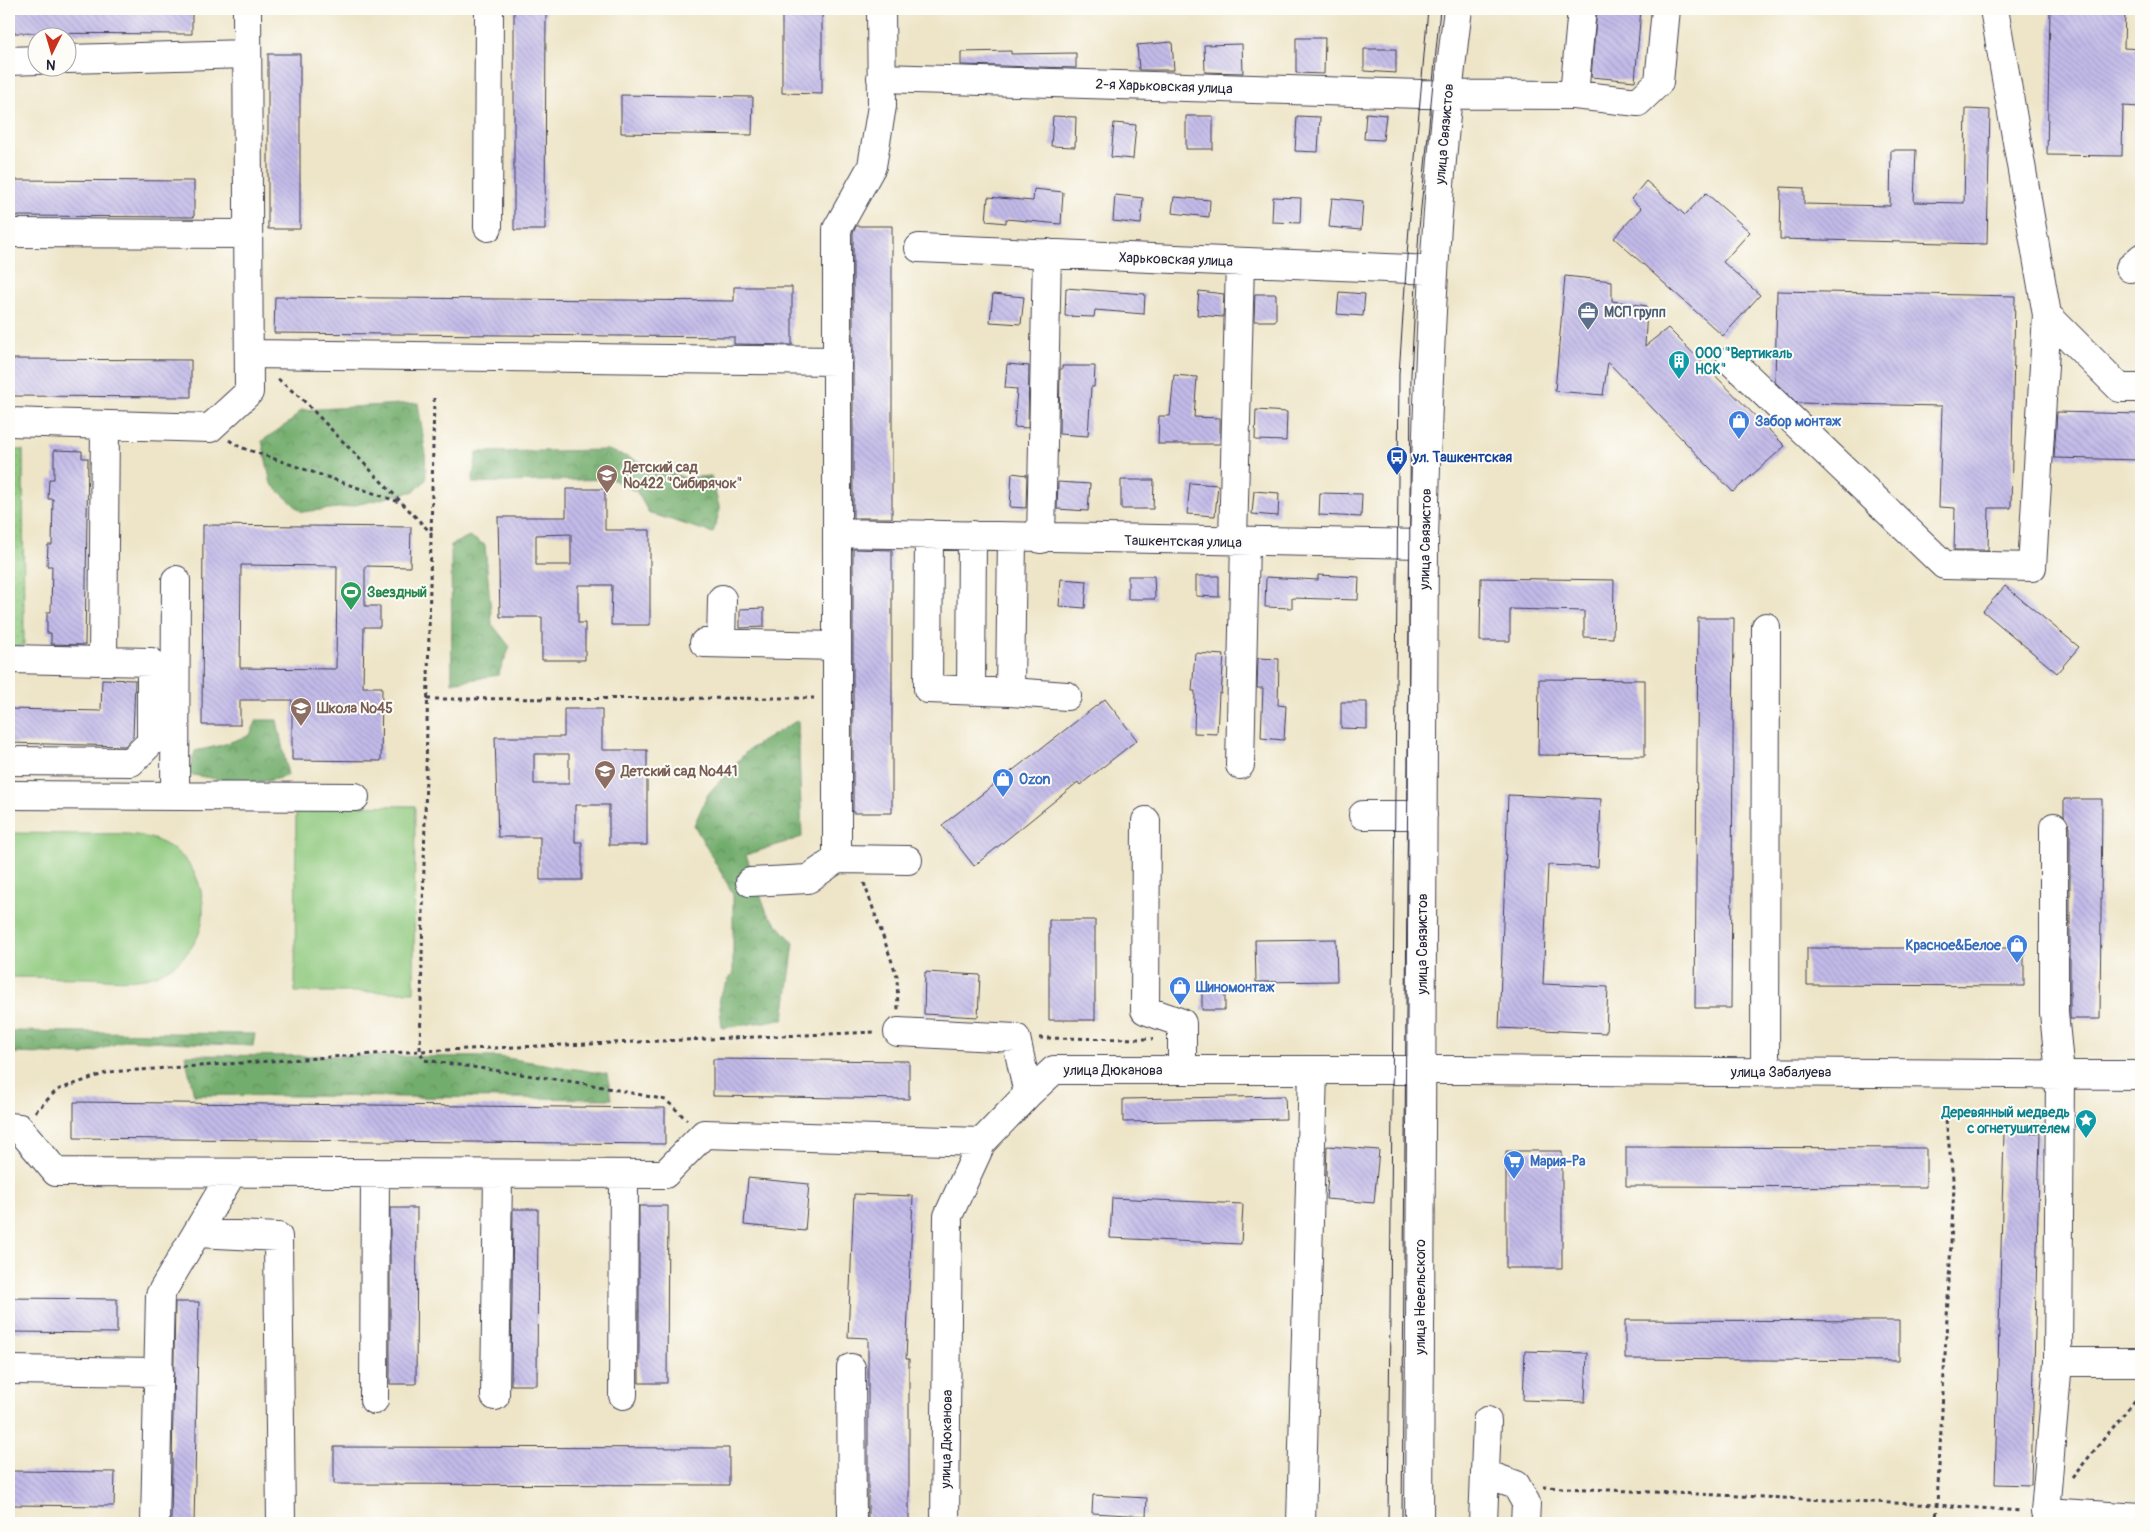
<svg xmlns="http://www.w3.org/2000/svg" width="2150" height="1532" viewBox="0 0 2150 1532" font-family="Pangolin,sans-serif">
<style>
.grass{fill:#8fc97e;stroke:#58765c}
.forest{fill:url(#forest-crowns);stroke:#4a6854}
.park{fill:url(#park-dots);stroke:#58765c}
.building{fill:url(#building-back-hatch);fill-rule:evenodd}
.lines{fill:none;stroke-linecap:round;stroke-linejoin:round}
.minor-casing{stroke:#413f50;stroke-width:30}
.path{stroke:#413f50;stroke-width:3;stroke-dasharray:4 4;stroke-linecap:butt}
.minor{stroke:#fff;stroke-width:28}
.tram{stroke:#22223b;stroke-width:1}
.labels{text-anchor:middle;stroke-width:4;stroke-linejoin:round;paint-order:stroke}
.street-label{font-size:14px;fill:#22223b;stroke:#fdfcf7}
.service-label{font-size:14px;font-weight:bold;fill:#4e5e75;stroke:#fdfcf7;text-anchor:start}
.culture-label{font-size:14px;font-weight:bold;fill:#0d838f;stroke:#fdfcf7;text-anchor:start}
.shop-label{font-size:14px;font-weight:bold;fill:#366cbe;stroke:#fdfcf7;text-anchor:start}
.transit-label{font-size:14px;font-weight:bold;fill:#164399;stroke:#fdfcf7;text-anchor:start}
.education-label{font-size:14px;font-weight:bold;fill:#785e54;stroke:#fdfcf7;text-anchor:start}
.leisure-label{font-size:14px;font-weight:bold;fill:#27864d;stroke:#fdfcf7;text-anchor:start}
</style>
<defs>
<pattern id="forest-crowns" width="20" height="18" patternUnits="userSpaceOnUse" patternTransform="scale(1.25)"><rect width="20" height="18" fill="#73ad6d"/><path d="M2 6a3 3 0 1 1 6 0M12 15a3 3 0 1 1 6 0" fill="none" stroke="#5e8c5b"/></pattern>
<pattern id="park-dots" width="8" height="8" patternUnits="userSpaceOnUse" patternTransform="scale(1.25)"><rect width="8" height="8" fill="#8fc97e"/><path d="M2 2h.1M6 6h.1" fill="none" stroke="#7bac6e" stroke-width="1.8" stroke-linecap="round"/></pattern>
<pattern id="building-back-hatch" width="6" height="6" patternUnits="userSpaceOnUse" patternTransform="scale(1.25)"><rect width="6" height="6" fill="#c2bae8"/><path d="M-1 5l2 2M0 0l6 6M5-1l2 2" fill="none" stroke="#a6a0c8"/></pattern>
</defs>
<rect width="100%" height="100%" fill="#fdfcf7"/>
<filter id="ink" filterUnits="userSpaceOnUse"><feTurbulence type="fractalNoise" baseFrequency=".02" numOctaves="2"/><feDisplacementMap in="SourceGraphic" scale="10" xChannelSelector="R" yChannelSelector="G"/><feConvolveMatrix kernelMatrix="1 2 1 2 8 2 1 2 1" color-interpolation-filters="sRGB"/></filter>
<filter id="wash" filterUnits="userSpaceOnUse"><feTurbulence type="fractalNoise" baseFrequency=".0096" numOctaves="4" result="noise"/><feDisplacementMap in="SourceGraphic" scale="20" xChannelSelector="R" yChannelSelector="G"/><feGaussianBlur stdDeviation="1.12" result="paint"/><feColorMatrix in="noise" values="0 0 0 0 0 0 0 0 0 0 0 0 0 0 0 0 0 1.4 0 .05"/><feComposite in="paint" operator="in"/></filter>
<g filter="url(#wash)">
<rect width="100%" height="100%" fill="#eee5c8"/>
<!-- grass -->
<path class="grass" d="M 296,805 L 415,806 L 414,992 L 295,992 Z
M 9,833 C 34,833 60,834 85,834 C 105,834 127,832 146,837 C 184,846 205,877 203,915 C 202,940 183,963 160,973 C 139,983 112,979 89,978 C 62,978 35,977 9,977 Z"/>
<!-- forest -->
<path class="forest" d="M 418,403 L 425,449 L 426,480 L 415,491 L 347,507 L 302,512 L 271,484 L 262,441 L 291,421 L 301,410 Z
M 608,450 L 685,478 L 711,476 L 720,510 L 713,533 L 649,513 L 637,492 L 612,479 L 472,483 L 477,452 Z
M 469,536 L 485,545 L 492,624 L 510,647 L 498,675 L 452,683 L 451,545 Z
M 257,720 L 277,720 L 288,775 C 257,788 220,780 188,774 L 195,751 L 222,745 L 250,735 Z
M 798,720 L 802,837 L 746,855 L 767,913 L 794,943 L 784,1019 L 722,1028 L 719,997 L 733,972 L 733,894 L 694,825 L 708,794 L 748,750 Z
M 9,1031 L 255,1034 L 253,1046 L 127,1040 L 83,1055 L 9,1053 Z
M 185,1055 L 500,1057 L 607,1074 L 612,1099 L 194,1095 Z"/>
<!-- park -->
<path class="park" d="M 9,450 L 23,450 L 24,646 L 9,646 Z"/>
<g id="blocks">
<!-- building -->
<path class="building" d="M 9,9 L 192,9 L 192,34 L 9,33 Z
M 514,9 L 546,9 L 545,230 L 514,230 Z
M 782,9 L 822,9 L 822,94 L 782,93 Z
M 1597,9 L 1641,9 L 1635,81 L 1591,77 Z
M 2050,9 L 2125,9 L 2124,48 L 2141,49 L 2141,107 L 2123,106 L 2122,156 L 2047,155 Z
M 1296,38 L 1325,38 L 1324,74 L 1296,73 Z
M 1172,42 L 1174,70 L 1139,70 L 1137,45 Z
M 1242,44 L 1243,73 L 1205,72 L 1204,45 Z
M 1364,49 L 1396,49 L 1396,73 L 1364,71 Z
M 1011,51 L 1011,54 L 1076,53 L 1076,68 L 961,65 L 961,52 Z
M 268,54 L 300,54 L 300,229 L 268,229 Z
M 621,95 L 753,97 L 752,135 L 621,133 Z
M 1966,109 L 1990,110 L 1987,244 L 1780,239 L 1781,187 L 1804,188 L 1804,204 L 1890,206 L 1891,150 L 1916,150 L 1914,202 L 1964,203 Z
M 1366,113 L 1386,115 L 1383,140 L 1364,139 Z
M 1053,116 L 1076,117 L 1075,147 L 1051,146 Z
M 1186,116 L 1213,116 L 1213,149 L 1186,149 Z
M 1297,116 L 1320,117 L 1318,152 L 1295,151 Z
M 1114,123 L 1136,125 L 1133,159 L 1111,157 Z
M 9,180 L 194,181 L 194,217 L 9,216 Z
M 1646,181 L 1685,215 L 1706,193 L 1750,232 L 1723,262 L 1760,295 L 1723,336 L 1614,238 L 1641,208 L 1631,199 Z
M 1034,189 L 1063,192 L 1061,224 L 1006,219 L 1006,223 L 986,221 L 988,197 L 1033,201 Z
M 1115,195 L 1143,198 L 1141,224 L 1113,221 Z
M 1174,197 L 1210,200 L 1209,217 L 1172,213 Z
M 1273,197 L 1301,198 L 1300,223 L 1272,222 Z
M 1332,198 L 1363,201 L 1361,230 L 1329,227 Z
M 856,226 L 892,226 L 892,518 L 853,518 L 853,233 Z
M 1565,276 L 1612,281 L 1612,301 L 1647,306 L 1645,346 L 1668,328 L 1785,446 L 1733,492 L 1608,362 L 1603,395 L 1555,391 Z
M 734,287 L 792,287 L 792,345 L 734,344 L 734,337 L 274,333 L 275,297 L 734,301 Z
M 1066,288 L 1145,294 L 1144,314 L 1095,310 L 1094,317 L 1065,316 Z
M 1199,291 L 1224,294 L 1223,317 L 1197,315 Z
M 1777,291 L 2015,296 L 2011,508 L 1989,508 L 1988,550 L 1954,550 L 1955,508 L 1939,507 L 1942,406 L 1797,403 L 1775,382 Z
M 1339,292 L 1365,294 L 1363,316 L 1337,314 Z
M 993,294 L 1024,297 L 1021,324 L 990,322 Z
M 1255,294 L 1276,294 L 1276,321 L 1254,321 Z
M 9,359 L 191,360 L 191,397 L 9,396 Z
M 1007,364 L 1029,366 L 1028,428 L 1014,427 L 1017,389 L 1005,388 Z
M 1062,366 L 1095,366 L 1094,387 L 1091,387 L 1088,436 L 1059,434 L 1060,369 L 1062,369 Z
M 1174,375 L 1197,377 L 1194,417 L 1220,418 L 1220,444 L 1158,444 L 1159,416 L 1170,416 Z
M 1256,410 L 1287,412 L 1286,441 L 1255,440 Z
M 2057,412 L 2141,414 L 2141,460 L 2054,458 Z
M 54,450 L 82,451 L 82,458 L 88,458 L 85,645 L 51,644 L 51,633 L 47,633 L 47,612 L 51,612 L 52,566 L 47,566 L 48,545 L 52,545 L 53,499 L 48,499 L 49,479 L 54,479 Z
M 1012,473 L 1027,475 L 1026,508 L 1010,507 Z
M 1121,480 L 1154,480 L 1153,509 L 1121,509 Z
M 1058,482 L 1090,484 L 1088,511 L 1057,509 Z
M 1190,483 L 1218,485 L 1215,516 L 1187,514 Z
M 566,489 L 605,489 L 605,530 L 650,530 L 650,625 L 611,625 L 612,585 L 578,585 L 578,623 L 585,623 L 585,660 L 542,660 L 542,617 L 500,617 L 498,517 L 566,517 ZM 571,534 L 571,565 L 536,565 L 536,535 Z
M 1254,491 L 1279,493 L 1278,516 L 1252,514 Z
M 1320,493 L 1362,494 L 1361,517 L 1319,515 Z
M 203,525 L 411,527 L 410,567 L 365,566 L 365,606 L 380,606 L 380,627 L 364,627 L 363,687 L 382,687 L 381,761 L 292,760 L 292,700 L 240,700 L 240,725 L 202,725 ZM 241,565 L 337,566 L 336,669 L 240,668 Z
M 853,549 L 892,550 L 892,813 L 853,813 Z
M 1318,575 L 1359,577 L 1358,600 L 1292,598 L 1292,608 L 1265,607 L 1266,577 L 1318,580 Z
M 1128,576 L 1154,576 L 1155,599 L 1128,599 Z
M 1196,576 L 1219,576 L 1219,597 L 1196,596 Z
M 1481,578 L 1614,580 L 1613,638 L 1584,637 L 1584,611 L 1510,609 L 1510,641 L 1480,641 Z
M 1061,579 L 1087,581 L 1085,608 L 1059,606 Z
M 2005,586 L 2079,647 L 2057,673 L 1983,611 Z
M 764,608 L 764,627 L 740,628 L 740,609 Z
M 1698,618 L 1734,618 L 1731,1008 L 1695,1008 Z
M 1195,653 L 1224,655 L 1221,694 L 1219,693 L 1217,734 L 1194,733 L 1195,691 L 1192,691 Z
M 1258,658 L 1279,659 L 1278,705 L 1286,706 L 1284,740 L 1261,738 L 1263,688 L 1257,688 Z
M 102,679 L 135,680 L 133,737 L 125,746 L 9,743 L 9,709 L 101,711 Z
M 1539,679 L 1645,680 L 1645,756 L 1538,755 Z
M 1105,699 L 1137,740 L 1080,785 L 1078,782 L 974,866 L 942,825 Z
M 1341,702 L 1367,702 L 1367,729 L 1341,728 Z
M 564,709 L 602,709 L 602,750 L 647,750 L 647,845 L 609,845 L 609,805 L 575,805 L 575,842 L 582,842 L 582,880 L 540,880 L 540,837 L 498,837 L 495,737 L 564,737 ZM 534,754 L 569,754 L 569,784 L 534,784 Z
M 1508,795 L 1601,799 L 1598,867 L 1548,865 L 1543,984 L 1608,987 L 1606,1033 L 1499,1028 Z
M 2064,799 L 2102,799 L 2100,1019 L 2070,1019 L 2070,827 L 2064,816 Z
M 1049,920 L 1095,920 L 1095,1020 L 1049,1020 Z
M 1336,939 L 1337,981 L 1256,982 L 1255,940 Z
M 1807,948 L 2024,948 L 2024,986 L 1807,985 Z
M 925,972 L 980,975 L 978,1017 L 924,1014 Z
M 1202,990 L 1225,990 L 1225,1010 L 1202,1010 Z
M 713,1059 L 909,1061 L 909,1099 L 713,1096 Z
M 1285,1096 L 1286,1119 L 1123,1122 L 1123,1099 Z
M 74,1102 L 665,1108 L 665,1144 L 74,1138 Z
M 2004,1132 L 2040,1133 L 2031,1485 L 1995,1484 Z
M 1327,1146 L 1379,1150 L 1374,1203 L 1326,1199 L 1328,1177 L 1326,1176 Z
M 1626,1147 L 1926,1148 L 1926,1187 L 1626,1186 Z
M 1506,1151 L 1562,1151 L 1562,1268 L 1506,1268 Z
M 748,1178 L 809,1184 L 805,1231 L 744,1225 Z
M 854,1194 L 913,1196 L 906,1359 L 909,1359 L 909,1523 L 868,1523 L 868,1338 L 848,1337 Z
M 1112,1198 L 1243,1204 L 1241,1244 L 1110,1238 Z
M 639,1206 L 668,1206 L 667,1383 L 639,1383 Z
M 390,1208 L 417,1208 L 416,1384 L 390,1384 Z
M 513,1209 L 538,1209 L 537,1385 L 511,1385 Z
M 9,1298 L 117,1299 L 117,1333 L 9,1332 Z
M 175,1302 L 199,1302 L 194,1523 L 171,1523 Z
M 1625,1320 L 1899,1321 L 1899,1361 L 1625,1359 Z
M 1525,1351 L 1587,1353 L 1585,1402 L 1523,1400 Z
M 334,1447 L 729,1448 L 729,1485 L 334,1484 Z
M 9,1471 L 115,1472 L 114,1506 L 9,1505 Z
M 1093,1495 L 1147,1498 L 1146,1516 L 1092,1513 Z"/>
</g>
</g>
<g filter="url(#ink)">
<use href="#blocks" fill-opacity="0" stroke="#413f50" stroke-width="1"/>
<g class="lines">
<!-- minor casing -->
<g class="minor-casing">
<path id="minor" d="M 1994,9 L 2047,315 L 2120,388 L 2141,388
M 68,59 L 247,54
M 9,61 L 38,60
M 881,78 L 1421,94 L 1574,95 L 1582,9
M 1574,95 L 1638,102 L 1659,82 L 1666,9
M 488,227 L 489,9
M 9,233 L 248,234
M 919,248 L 1433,270
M 2130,268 L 2141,258
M 249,354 L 837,361
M 1731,361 L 1944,565 L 2032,567 L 2047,315
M 9,422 L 210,428 L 249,392 L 247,9
M 837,533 L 1424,544
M 929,534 L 928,689 L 1010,692
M 1012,537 L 1010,692 L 1067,696
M 1041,539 L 1047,253
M 1233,541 L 1240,262
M 704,643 L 837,646
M 721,643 L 722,599
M 9,659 L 151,662 L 151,742 L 131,762 L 9,761
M 103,660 L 105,425
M 971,691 L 972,535
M 1240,765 L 1245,542
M 9,795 L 355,797
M 175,796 L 176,580
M 1363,815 L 1423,815
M 1146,821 L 1145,1010 L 1182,1023 L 1182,1070
M 2054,827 L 2054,1013 L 2060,1074 L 2058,1362 L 2045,1512 L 2141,1518
M 837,859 L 837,229 L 872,166 L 882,106 L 881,9
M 750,882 L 808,879 L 837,859 L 908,860
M 898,1032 L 1016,1038 L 1028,1094
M 1765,1072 L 1766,627
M 9,1127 L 19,1128 L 56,1172 L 665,1174 L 704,1134 L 982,1142
M 197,1233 L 278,1237 L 281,1523
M 2058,1362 L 2141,1362
M 851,1368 L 852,1523
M 9,1370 L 159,1372
M 623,1395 L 624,1174
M 495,1396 L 498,1174
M 374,1400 L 375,1173
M 1485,1474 L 1516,1485 L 1526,1503 L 1525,1523
M 155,1523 L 160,1295 L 232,1173
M 945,1523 L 948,1216 L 982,1142 L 1028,1094 L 1054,1070 L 1464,1070 L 2141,1075
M 1301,1523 L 1313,1070
M 1419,1523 L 1424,544 C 1428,365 1435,186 1458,9
M 1483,1523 L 1487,1421"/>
</g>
<!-- path -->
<path class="path" d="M 278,379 L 302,399 L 432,534
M 434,398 L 420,1051 L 424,1060 L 588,1084 L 666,1100 L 687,1120
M 229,440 L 240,447 L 402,503
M 427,699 L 814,698
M 864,883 L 897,976 L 898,1011
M 1039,1038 L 1153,1039
M 35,1112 L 57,1090 L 109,1072 L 420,1051 L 875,1032
M 2072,1478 L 2141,1393
M 1543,1487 L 1937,1505 L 2021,1511
M 1936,1523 L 1954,1187 L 1946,1120"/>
<!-- minor -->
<use href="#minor" class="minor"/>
<!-- tram -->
<path class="tram" d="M 1388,1523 L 1399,374 L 1409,227 L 1428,9
M 1402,1523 L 1411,375 L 1419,229 L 1440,9"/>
</g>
</g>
<!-- icons -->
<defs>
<g id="office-pin" transform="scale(1.125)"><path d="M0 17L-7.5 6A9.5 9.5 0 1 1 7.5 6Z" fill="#5c6f8a" stroke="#fdfcf7"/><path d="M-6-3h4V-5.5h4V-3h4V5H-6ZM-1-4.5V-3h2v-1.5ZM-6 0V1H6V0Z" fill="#fff"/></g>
<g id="building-pin" transform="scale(1.125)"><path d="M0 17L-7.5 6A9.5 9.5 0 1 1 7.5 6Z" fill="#0f9aa8" stroke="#fdfcf7"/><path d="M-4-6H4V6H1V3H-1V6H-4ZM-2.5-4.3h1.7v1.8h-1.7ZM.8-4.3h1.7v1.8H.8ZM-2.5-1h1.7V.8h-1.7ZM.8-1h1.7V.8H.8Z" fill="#fff"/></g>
<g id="shop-pin" transform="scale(1.125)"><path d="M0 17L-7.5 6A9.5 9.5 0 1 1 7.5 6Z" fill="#3f7fe0" stroke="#fdfcf7"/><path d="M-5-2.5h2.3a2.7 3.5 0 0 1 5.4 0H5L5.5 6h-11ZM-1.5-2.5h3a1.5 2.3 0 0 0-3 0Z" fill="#fff"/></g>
<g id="bus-pin" transform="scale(1.125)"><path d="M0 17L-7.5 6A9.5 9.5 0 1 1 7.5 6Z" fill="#1a4fb4" stroke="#fdfcf7"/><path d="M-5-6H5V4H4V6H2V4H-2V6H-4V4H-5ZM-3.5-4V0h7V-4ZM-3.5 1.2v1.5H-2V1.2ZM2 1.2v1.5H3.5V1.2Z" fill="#fff"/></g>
<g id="school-pin" transform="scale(1.125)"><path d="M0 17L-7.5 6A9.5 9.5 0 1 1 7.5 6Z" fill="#8d6e63" stroke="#fdfcf7"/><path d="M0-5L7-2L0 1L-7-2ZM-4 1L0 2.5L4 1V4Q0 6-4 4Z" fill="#fff"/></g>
<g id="stadium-pin" transform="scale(1.125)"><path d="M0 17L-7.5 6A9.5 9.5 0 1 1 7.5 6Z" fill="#2e9e5b" stroke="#fdfcf7"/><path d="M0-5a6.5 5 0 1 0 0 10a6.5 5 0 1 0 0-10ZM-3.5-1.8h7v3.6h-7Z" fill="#fff"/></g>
<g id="sight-pin" transform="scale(1.125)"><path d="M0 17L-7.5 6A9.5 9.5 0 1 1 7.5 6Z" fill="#0f9aa8" stroke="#fdfcf7"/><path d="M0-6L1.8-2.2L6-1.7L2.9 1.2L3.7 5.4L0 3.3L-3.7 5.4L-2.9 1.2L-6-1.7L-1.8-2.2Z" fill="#fff"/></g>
<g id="supermarket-pin" transform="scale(1.125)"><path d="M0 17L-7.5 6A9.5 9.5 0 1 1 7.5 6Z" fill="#3f7fe0" stroke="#fdfcf7"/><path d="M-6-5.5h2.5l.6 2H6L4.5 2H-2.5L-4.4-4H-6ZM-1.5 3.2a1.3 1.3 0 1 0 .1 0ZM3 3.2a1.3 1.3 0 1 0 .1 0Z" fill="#fff"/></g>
</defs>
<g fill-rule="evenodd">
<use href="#office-pin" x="1588" y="312"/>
<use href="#building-pin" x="1679" y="361"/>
<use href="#shop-pin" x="1739" y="421"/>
<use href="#bus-pin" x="1397" y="457"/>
<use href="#school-pin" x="607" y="475"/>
<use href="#stadium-pin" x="351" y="592"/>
<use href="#school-pin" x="301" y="708"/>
<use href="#school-pin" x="605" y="771"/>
<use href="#shop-pin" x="1003" y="779"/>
<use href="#shop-pin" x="2017" y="945"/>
<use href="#shop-pin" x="1180" y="987"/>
<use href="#sight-pin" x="2086" y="1120"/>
<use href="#supermarket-pin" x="1514" y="1161"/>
</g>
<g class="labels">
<!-- street labels -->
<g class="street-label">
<text transform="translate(1164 86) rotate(2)" y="5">2-я Харьковская улица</text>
<text transform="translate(1444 134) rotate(-85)" y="5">улица Связистов</text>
<text transform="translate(1176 259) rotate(2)" y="5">Харьковская улица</text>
<text transform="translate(1425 539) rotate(-89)" y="5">улица Связистов</text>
<text transform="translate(1183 541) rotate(1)" y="5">Ташкентская улица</text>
<text transform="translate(1422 944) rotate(-90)" y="5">улица Связистов</text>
<text x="1113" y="1075">улица Дюканова</text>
<text x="1781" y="1077">улица Забалуева</text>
<text transform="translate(1420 1297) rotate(-90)" y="5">улица Невельского</text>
<text transform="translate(946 1439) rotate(-89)" y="5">улица Дюканова</text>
</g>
<!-- service labels -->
<g class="service-label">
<text x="1604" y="317">МСП групп</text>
</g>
<!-- culture labels -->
<g class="culture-label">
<text x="1695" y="358">ООО "Вертикаль<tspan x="1695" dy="16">НСК"</tspan></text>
<text x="2070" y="1117" text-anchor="end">Деревянный медведь<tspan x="2070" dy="16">с огнетушителем</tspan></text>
</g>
<!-- shop labels -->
<g class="shop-label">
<text x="1755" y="426">Забор монтаж</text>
<text x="1019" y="784">Ozon</text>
<text x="2001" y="950" text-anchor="end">Красное&amp;Белое</text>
<text x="1196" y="992">Шиномонтаж</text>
<text x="1530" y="1166">Мария-Ра</text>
</g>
<!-- transit labels -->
<g class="transit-label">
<text x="1413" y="462">ул. Ташкентская</text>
</g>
<!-- education labels -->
<g class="education-label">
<text x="623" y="472">Детский сад<tspan x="623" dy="16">№422 "Сибирячок"</tspan></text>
<text x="317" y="713">Школа №45</text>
<text x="621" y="776">Детский сад №441</text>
</g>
<!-- leisure labels -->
<g class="leisure-label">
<text x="367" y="597">Звездный</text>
</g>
</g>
<!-- margin -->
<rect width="2150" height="1532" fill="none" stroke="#fdfcf7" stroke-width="30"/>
<!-- north arrow -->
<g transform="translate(52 52) rotate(185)"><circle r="24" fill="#fdfcf7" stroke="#a5a5ac"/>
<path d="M0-4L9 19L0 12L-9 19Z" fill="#c8321e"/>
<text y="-8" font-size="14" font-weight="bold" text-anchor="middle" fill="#22223b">N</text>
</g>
</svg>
